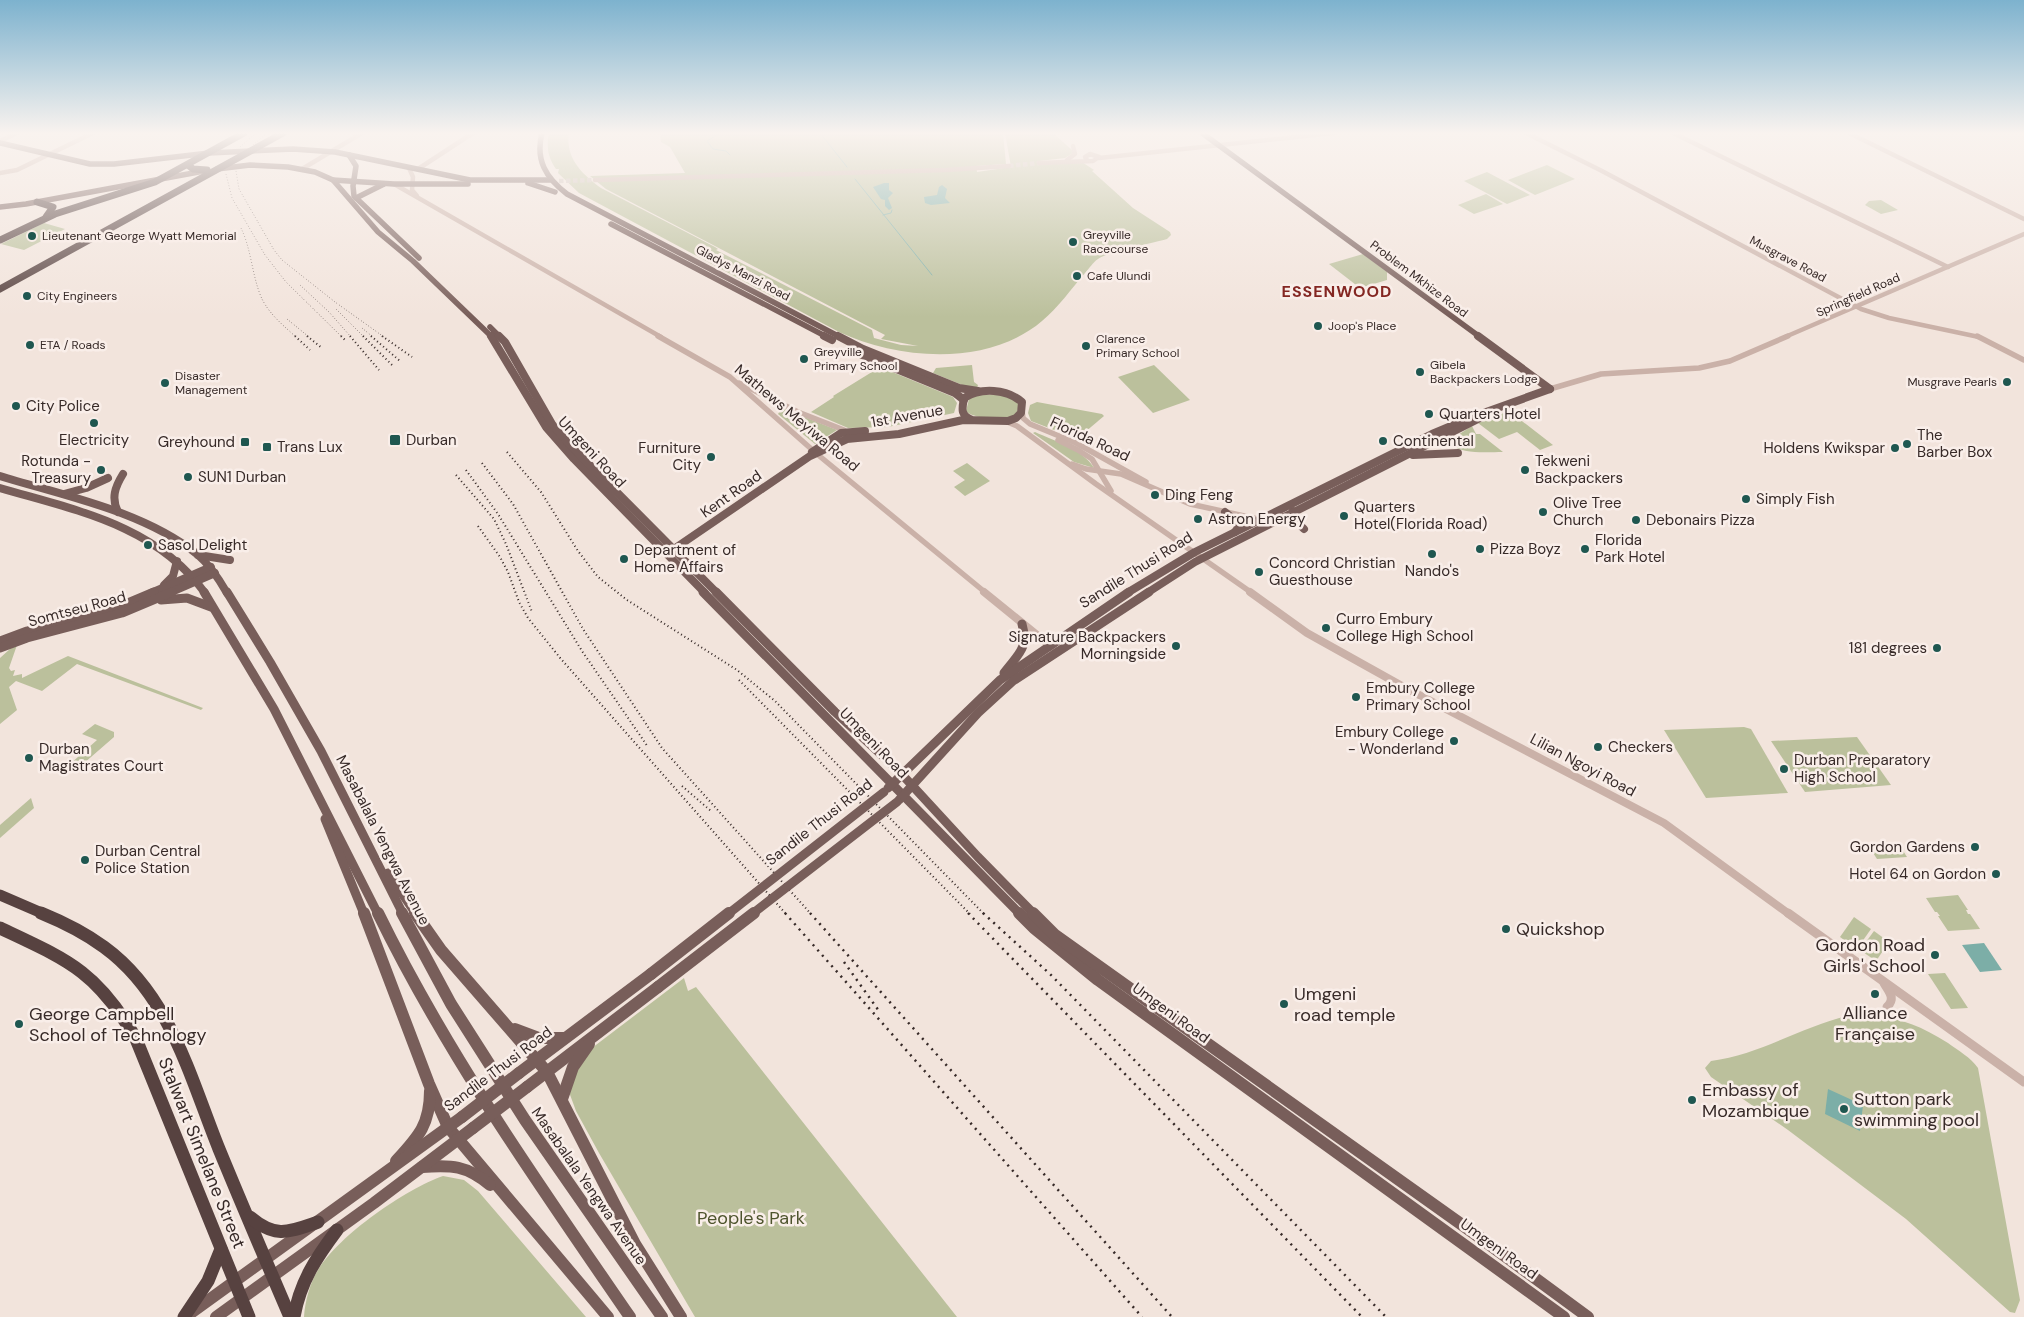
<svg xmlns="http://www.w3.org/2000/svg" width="2024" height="1317" viewBox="0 0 2024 1317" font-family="'DM Sans',sans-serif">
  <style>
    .green { fill: #bbc09c }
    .water { fill: #7caea7 }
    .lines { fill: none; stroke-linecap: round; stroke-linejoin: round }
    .stream { stroke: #7caea7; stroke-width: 1 }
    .minor-tunnel { stroke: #cdbfb8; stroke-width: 4.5; stroke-dasharray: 4.5 2.5; stroke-linecap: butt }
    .minor-far3 { stroke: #cab1a8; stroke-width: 4.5 }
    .minor-far2 { stroke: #cab1a8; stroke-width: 5.5 }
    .minor-far1 { stroke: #cab1a8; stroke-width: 8 }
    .minor { stroke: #cab1a8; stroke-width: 9 }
    .major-far3 { stroke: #785e5a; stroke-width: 5.5 }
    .major-far2 { stroke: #785e5a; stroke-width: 8 }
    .major-far1 { stroke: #785e5a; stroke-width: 9 }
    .major { stroke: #785e5a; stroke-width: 12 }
    .highway-far2 { stroke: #574240; stroke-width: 7 }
    .highway-far1 { stroke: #574240; stroke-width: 11 }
    .highway { stroke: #574240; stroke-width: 13 }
    .rail-far2 { stroke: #372a28; stroke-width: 1; stroke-dasharray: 0.5 2.5; stroke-linecap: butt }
    .rail-far1 { stroke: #372a28; stroke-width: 2; stroke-dasharray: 1 3; stroke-linecap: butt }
    .rail { stroke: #372a28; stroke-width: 2.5; stroke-dasharray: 2 5; stroke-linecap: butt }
    .major-bridge-far1 { stroke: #785e5a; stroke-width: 9 }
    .major-bridge { stroke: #785e5a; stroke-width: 12 }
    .poi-dot { fill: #1f5750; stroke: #f9eee9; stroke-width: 2 }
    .labels { text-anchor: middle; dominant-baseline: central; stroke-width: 5; stroke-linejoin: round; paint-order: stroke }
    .far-poi-label { font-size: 12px; fill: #372a28; stroke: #f9eee9; text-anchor: start }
    .far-street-label { font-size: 12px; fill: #372a28; stroke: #f9eee9 }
    .poi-label { font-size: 15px; fill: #372a28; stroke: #f9eee9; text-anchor: start }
    .street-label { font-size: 15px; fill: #372a28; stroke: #f9eee9 }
    .far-district-label { font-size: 16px; font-weight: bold; letter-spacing: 1px; fill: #842723; stroke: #f9eee9 }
    .near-poi-label { font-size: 18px; fill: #372a28; stroke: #f9eee9; text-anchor: start }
    .near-street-label { font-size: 18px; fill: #372a28; stroke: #f9eee9 }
    .near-park-label { font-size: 18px; fill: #4e542d; stroke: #f9eee9 }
  </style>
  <rect width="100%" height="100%" fill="#f2e4dc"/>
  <!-- green -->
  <g class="green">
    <path d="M549 133H569C565 158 582 174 601 188L715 247 718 249 716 250 872 330 874 338 901 345 918 346 881 339 885 335 606 189 590 176 685 173 670 147 661 142 660 133H1003L1006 164 976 166 977 172 1011 167 1005 133H1053L1072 150 1073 153 1065 158 1039 161 1082 162 1094 170 1092 171 1133 208 1170 232 1171 235 1167 239C1153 243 1107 252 1098 259 1093 262 1089 269 1085 273 1071 289 1058 308 1042 321 988 367 899 360 839 332L579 193 558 173 559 169H556C548 158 546 146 549 133Z"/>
    <path d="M1547 165 1575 179 1535 195 1508 180Z"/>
    <path d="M1487 172 1530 195 1507 204 1464 181Z"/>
    <path d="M1486 194 1503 204 1474 214 1458 205Z"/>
    <path d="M1881 200 1898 210 1881 214 1865 205 1869 201Z"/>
    <path d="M44 223 65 229 24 250 1 244Z"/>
    <path d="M1363 254 1387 272V280L1360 288 1329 264Z"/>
    <path d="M972 365 974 382 978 385 977 388 965 386 933 373 936 368Z"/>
    <path d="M1154 365 1190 400 1153 413 1118 377Z"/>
    <path d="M880 367 953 397 957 403 954 413 888 427 848 428 811 412 834 397 833 396Z"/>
    <path d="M980 394 1011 396 1019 403 1017 413C1015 415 1013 418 1011 418 1002 421 971 418 966 411L969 399Z"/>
    <path d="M1037 402 1102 414 1104 416 1078 438H1075L1031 421 1028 413 1030 405Z"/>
    <path d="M782 408 837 430 815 444 778 414Z"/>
    <path d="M1509 411 1553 445 1540 450 1517 432 1499 439 1478 423Z"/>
    <path d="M1472 426 1476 434H1480L1503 452C1487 452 1462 455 1449 443L1450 440Z"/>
    <path d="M1035 432C1054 441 1083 449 1094 468L1074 462 1033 433Z"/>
    <path d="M967 463 990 481 965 496 954 487 965 480 953 471Z"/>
    <path d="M17 645 9 668 11 671 15 670 13 676 22 674V678L68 656 203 708 201 710 77 664 42 691 16 681 9 687 17 710 0 724V658L10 649Z"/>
    <path d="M95 724 114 732V737L83 764 69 765 97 740 82 734Z"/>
    <path d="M1744 727 1751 729 1788 793 1706 798 1664 730Z"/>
    <path d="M1857 737 1891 785 1805 792 1771 741Z"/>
    <path d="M31 798 34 808 0 838V825Z"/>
    <path d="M1898 843 1907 857 1877 859 1868 845Z"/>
    <path d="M1958 895 1968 910H1966L1968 914H1970L1980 929 1948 931 1938 916H1940L1937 912H1935L1926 898Z"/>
    <path d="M1854 917 1871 929 1857 949 1840 937Z"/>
    <path d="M1874 931 1889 942 1876 961 1860 950Z"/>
    <path d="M1945 973 1968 1008 1951 1009 1928 974Z"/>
    <path d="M684 978 688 991 696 987 957 1317H695L599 1153 576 1111 569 1092 576 1070 588 1051Z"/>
    <path d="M1852 1015C1891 1015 1915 1022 1948 1043 1959 1051 1970 1057 1978 1068L2020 1300 2015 1313 2010 1312 1906 1219 1788 1130 1711 1077 1705 1068 1711 1061C1761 1055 1803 1025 1852 1015Z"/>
    <path d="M443 1176 464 1180 478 1191 586 1317H304C305 1301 310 1283 318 1270 339 1235 406 1189 443 1176Z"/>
  </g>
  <!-- water -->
  <g class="water">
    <path d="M884 183H889V190L893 193 888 198 892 208 889 210 885 206V200L881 199 873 187Z"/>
    <path d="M942 185 947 189 945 198 950 203 931 205 925 203 924 197 937 195 939 187Z"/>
    <path d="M1984 943 2002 970 1980 972 1962 945Z"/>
    <path d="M1828 1089 1863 1105 1860 1131 1825 1114Z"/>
  </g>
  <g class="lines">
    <!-- stream -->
    <g class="stream">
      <path d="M720 133 707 141 713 149 726 151 730 155"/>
      <path d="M820 133 847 167"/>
      <path d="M855 179 932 275"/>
      <path d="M883 215 891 213 892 210"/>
    </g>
    <!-- minor-tunnel -->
    <g class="minor-tunnel">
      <path d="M1009 166 1039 163"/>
      <path d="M559 181 595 180"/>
    </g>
    <!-- minor-far3 -->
    <g class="minor-far3">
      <path d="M1526 133 1602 171 1861 309 1889 318 1979 337"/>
      <path d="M1673 133 1948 267"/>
      <path d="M1849 133 2024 219"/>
      <path d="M0 141 17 133"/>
      <path d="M1099 158 1334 133"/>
      <path d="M1067 160 1075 154 1073 146"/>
      <path d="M1039 163 1093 161 1099 157 1090 154 1085 157 1087 160"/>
      <path d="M409 168 413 177 412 190 417 196"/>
      <path d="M302 169 362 133"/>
      <path d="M418 169 473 133"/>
      <path d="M0 173 17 170 93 133"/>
      <path d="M595 180 946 170 1009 166"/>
      <path d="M394 184 661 337"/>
      <path d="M1785 337 2024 234"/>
    </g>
    <!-- minor-far2 -->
    <g class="minor-far2">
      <path d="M658 336 730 377 817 454 986 593"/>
      <path d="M1977 336 2024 360"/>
      <path d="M739 383 798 412 844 430 847 436"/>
      <path d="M1550 389 1601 374 1699 368 1730 361 1788 336"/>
      <path d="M1022 410 1023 418 1030 424 1076 443 1146 482"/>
      <path d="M1005 421 1017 426 1096 484 1252 593"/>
      <path d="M1058 440 1078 450 1092 459 1111 491"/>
      <path d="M1072 464 1086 469 1121 474 1190 504 1272 522"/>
    </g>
    <!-- minor-far1 -->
    <g class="minor-far1">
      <path d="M984 592 1053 648"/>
      <path d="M1250 592 1307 633 1402 686 1664 823 1789 914"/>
    </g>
    <!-- minor -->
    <g class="minor">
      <path d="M1788 913 2024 1082"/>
      <path d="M1884 983C1889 992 1896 998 1887 1007"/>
    </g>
    <!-- major-far3 -->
    <g class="major-far3">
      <path d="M542 133C535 160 546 178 567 194L840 337"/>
      <path d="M1202 133 1480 337"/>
      <path d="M0 143 90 164H114L209 153 293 149 335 152 470 180H550"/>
      <path d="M349 155 356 166 353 186 354 196 419 258"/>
      <path d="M217 169 250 165 288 167 315 172 333 180 378 232 413 261 492 337"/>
      <path d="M333 180 394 184H468"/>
      <path d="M528 183 555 192"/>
      <path d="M356 198 384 184"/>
      <path d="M0 207 26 204 204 171"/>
      <path d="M611 224 827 337"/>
      <path d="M490 327 500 337"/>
    </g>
    <!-- major-far2 -->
    <g class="major-far2">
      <path d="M491 336 546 427 574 459 705 593"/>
      <path d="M499 336 505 342 552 424 569 444 717 593"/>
      <path d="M824 336 832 340"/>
      <path d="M838 336 863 349 959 388 978 391"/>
      <path d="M1478 336 1550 389"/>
      <path d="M855 352 955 393 964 400"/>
      <path d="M812 452 841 433 865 431"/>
      <path d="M1413 455 1458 453"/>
      <path d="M0 476C65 496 143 511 197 554 210 565 219 579 227 593"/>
      <path d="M0 488C75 510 156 525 205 593"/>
      <path d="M64 494 86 488 108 478"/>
      <path d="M1293 511 1297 522 1304 529"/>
      <path d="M118 512C111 498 115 487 123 474"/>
      <path d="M1225 512 1237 522 1238 528 1235 532"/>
      <path d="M671 551 810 456 847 439 899 434 963 420 1008 421 1016 418 1021 413 1022 402C1007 389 981 387 964 398 962 409 960 415 972 420"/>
      <path d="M198 555 230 560"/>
      <path d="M164 585 173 576 177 561"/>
      <path d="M151 593 211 567"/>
      <path d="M169 593 215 573"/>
      <path d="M1127 593 1195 552 1432 434 1475 416 1550 389"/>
      <path d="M1147 593 1195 562 1480 418"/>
    </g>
    <!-- major-far1 -->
    <g class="major-far1">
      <path d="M204 592 274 709 378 914"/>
      <path d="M227 592 270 662 321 751 403 914"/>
      <path d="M703 592 1020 914"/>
      <path d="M716 592 835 712 897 769 978 857 1034 914"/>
      <path d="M161 600 187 598 211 607"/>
      <path d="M0 641 27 631 116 608 154 592"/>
      <path d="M0 648 27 638 122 613 172 592"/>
      <path d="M1004 673C1018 654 1029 649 1022 624"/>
      <path d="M888 788 1000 680 1129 592"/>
      <path d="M899 800 978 713 1013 681 1149 592"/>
      <path d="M325 819 364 914"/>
      <path d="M388 873 416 914"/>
    </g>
    <!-- major -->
    <g class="major">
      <path d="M364 913 429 1084 448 1127 608 1317"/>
      <path d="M378 913C448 1056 540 1186 630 1317"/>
      <path d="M402 913 451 1004 525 1120 662 1317"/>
      <path d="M415 913 441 950 547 1072 635 1244 681 1317"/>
      <path d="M1019 913 1034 928 1098 980 1564 1317"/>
      <path d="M1033 913 1055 935 1475 1234 1588 1317"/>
      <path d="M515 1029 539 1038H564"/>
      <path d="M519 1073 651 974"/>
      <path d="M527 1087 658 987"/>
      <path d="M562 1099 573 1067 589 1044"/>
      <path d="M396 1161C418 1137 430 1125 430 1091"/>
      <path d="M422 1167C452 1165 466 1165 490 1185"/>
      <path d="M188 1315 462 1117"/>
      <path d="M216 1317 374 1203 473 1128"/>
    </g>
    <!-- highway-far2 -->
    <g class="highway-far2">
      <path d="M188 165 193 169 207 170"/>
      <path d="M37 202 53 207 46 217"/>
      <path d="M0 240 55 214 155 182 244 133"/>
      <path d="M0 289 283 133"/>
    </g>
    <!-- highway-far1 -->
    <path class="highway-far1" d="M0 895 44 914"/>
    <!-- highway -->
    <g class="highway">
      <path d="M41 913C63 922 85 933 104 947 170 995 190 1077 219 1149 242 1205 266 1261 290 1317"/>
      <path d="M0 928C68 960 97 971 136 1039L249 1317"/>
      <path d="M250 1217C276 1239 289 1232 318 1222"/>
      <path d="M184 1317 208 1281 221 1249"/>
      <path d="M294 1317C300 1282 316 1258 337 1230"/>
    </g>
    <!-- rail-far2 -->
    <g class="rail-far2">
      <path d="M253 145 267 133"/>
      <path d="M240 147 256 133"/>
      <path d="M236 171 239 189 274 250 282 260 335 302 384 337"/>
      <path d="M226 174 232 198 265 255 286 282 342 337"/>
      <path d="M241 228C252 251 252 277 262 299 270 315 284 326 296 337"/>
      <path d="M300 285 329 312 351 337"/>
      <path d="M336 309 364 337"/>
      <path d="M287 319 309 337"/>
      <path d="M362 328 373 337"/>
    </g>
    <!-- rail-far1 -->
    <g class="rail-far1">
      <path d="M295 336 310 350"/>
      <path d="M307 336 322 348"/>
      <path d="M341 336 345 340"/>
      <path d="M350 336 379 370"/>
      <path d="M363 336 392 365"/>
      <path d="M371 336 400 361"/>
      <path d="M382 336 412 357"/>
      <path d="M507 452 541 492 578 551 598 577 627 600 737 670 775 701 984 914"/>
      <path d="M482 463 513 504 583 629 662 748 811 914"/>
      <path d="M466 470 498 514 582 651 648 747"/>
      <path d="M456 475 494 519 506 544 532 612"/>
      <path d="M478 526 500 557 508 572 519 602 528 618 561 659 786 914"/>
      <path d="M739 680 970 914"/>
      <path d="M682 786 711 811"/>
    </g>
    <!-- rail -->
    <g class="rail">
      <path d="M785 913 1142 1317"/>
      <path d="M810 913 1172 1317"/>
      <path d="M968 913 1362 1317"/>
      <path d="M983 913 1051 975 1386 1317"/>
      <path d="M844 962 879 1011"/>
    </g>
    <!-- major-bridge-far1 -->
    <g class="major-bridge-far1">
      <path d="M728 914 884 792"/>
      <path d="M752 914 897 802"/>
    </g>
    <!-- major-bridge -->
    <g class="major-bridge">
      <path d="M651 974 729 913"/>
      <path d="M658 987 754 913"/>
      <path d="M462 1117 519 1073"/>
      <path d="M473 1128 527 1087"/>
    </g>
  </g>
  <!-- sky -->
  <linearGradient id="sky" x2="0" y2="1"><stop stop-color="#7db2ce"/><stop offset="0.42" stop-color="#f9f3ef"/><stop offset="1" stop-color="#f9f3ef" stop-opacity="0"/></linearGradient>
  <rect width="2024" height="317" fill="url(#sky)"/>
  <!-- markers -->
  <g class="poi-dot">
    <circle cx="32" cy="236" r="5"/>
    <circle cx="1073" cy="242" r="5"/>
    <circle cx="1077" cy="276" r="5"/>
    <circle cx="27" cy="296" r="5"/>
    <circle cx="1318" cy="326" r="5"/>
    <circle cx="30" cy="345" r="5"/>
    <circle cx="1086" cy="346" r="5"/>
    <circle cx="804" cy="359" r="5"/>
    <circle cx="1420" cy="372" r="5"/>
    <circle cx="2007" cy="382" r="5"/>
    <circle cx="165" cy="383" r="5"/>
    <circle cx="16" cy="406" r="5"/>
    <circle cx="1429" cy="414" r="5"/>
    <circle cx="94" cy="423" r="5"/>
    <rect x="389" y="434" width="12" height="12" rx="2.5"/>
    <circle cx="1383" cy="441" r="5"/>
    <rect x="240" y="437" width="10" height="10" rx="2.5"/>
    <circle cx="1907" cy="444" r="5"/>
    <rect x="262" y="442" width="10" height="10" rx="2.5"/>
    <circle cx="1895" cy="448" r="5"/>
    <circle cx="711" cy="457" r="5"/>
    <circle cx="101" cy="470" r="5"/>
    <circle cx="1525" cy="470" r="5"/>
    <circle cx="188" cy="477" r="5"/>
    <circle cx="1155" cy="495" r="5"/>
    <circle cx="1746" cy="499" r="5"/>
    <circle cx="1543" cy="512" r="5"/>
    <circle cx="1344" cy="516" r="5"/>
    <circle cx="1198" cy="519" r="5"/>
    <circle cx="1636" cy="520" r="5"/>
    <circle cx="148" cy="545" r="5"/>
    <circle cx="1480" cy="549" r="5"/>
    <circle cx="1585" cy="549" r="5"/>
    <circle cx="1432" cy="554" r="5"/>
    <circle cx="624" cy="559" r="5"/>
    <circle cx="1259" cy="572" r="5"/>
    <circle cx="1326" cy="628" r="5"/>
    <circle cx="1176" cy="646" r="5"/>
    <circle cx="1937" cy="648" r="5"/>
    <circle cx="1356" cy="697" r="5"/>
    <circle cx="1454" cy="741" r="5"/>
    <circle cx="1598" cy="747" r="5"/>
    <circle cx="29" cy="758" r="5"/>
    <circle cx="1784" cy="769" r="5"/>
    <circle cx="1975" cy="847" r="5"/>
    <circle cx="85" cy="860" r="5"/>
    <circle cx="1996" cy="874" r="5"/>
    <circle cx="1506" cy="929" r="5"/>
    <circle cx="1935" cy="955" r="5"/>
    <circle cx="1875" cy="994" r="5"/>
    <circle cx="1284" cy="1004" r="5"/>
    <circle cx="19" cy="1024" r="5"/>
    <circle cx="1692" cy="1100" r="5"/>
    <circle cx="1844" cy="1109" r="5"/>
  </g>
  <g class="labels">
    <!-- far-poi labels -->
    <g class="far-poi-label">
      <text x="1083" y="235">Greyville<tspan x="1083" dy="14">Racecourse</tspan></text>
      <text x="42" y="236">Lieutenant George Wyatt Memorial</text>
      <text x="1087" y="276">Cafe Ulundi</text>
      <text x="37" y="296">City Engineers</text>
      <text x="1328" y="326">Joop's Place</text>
      <text x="1096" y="339">Clarence<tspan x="1096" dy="14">Primary School</tspan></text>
      <text x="40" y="345">ETA / Roads</text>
      <text x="814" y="352">Greyville<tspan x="814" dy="14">Primary School</tspan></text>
      <text x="1430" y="365">Gibela<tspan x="1430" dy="14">Backpackers Lodge</tspan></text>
      <text x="175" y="376">Disaster<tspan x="175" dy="14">Management</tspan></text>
      <text x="1997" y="382" text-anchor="end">Musgrave Pearls</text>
    </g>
    <!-- far-street labels -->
    <g class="far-street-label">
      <text transform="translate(1788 259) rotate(28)">Musgrave Road</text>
      <text transform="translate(743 273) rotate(28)">Gladys Manzi Road</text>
      <text transform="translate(1419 279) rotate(37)">Problem Mkhize Road</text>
      <text transform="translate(1858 295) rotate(-24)">Springfield Road</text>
    </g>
    <!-- poi labels -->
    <g class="poi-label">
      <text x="26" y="406">City Police</text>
      <text x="1439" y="414">Quarters Hotel</text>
      <text x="1917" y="435">The<tspan x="1917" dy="17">Barber Box</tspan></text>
      <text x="94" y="440" text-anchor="middle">Electricity</text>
      <text x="406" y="440">Durban</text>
      <text x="1393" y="441">Continental</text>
      <text x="235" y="442" text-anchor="end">Greyhound</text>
      <text x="277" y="447">Trans Lux</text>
      <text x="701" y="448" text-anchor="end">Furniture<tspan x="701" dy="17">City</tspan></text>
      <text x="1885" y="448" text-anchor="end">Holdens Kwikspar</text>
      <text x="91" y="461" text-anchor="end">Rotunda -<tspan x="91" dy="17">Treasury</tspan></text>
      <text x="1535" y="461">Tekweni<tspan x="1535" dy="17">Backpackers</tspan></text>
      <text x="198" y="477">SUN1 Durban</text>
      <text x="1165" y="495">Ding Feng</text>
      <text x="1756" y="499">Simply Fish</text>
      <text x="1553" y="503">Olive Tree<tspan x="1553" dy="17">Church</tspan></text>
      <text x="1354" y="507">Quarters<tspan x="1354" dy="17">Hotel(Florida Road)</tspan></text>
      <text x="1208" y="519">Astron Energy</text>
      <text x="1646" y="520">Debonairs Pizza</text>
      <text x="1595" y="540">Florida<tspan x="1595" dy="17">Park Hotel</tspan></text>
      <text x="158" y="545">Sasol Delight</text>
      <text x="1490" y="549">Pizza Boyz</text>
      <text x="634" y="550">Department of<tspan x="634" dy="17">Home Affairs</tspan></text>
      <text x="1269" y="563">Concord Christian<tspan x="1269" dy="17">Guesthouse</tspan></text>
      <text x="1432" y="571" text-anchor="middle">Nando's</text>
      <text x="1336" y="619">Curro Embury<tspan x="1336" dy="17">College High School</tspan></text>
      <text x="1166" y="637" text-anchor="end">Signature Backpackers<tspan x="1166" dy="17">Morningside</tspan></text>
      <text x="1927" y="648" text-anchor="end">181 degrees</text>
      <text x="1366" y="688">Embury College<tspan x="1366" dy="17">Primary School</tspan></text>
      <text x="1444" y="732" text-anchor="end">Embury College<tspan x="1444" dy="17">- Wonderland</tspan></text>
      <text x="1608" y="747">Checkers</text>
      <text x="39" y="749">Durban<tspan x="39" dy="17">Magistrates Court</tspan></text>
      <text x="1794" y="760">Durban Preparatory<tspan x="1794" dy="17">High School</tspan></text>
      <text x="1965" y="847" text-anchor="end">Gordon Gardens</text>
      <text x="95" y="851">Durban Central<tspan x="95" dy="17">Police Station</tspan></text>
      <text x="1986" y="874" text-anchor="end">Hotel 64 on Gordon</text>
    </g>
    <!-- street labels -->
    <g class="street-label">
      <text transform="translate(907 416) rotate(-10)">1st Avenue</text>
      <text transform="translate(797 418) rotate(40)">Mathews Meyiwa Road</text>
      <text transform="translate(1090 439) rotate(25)">Florida Road</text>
      <text transform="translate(592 452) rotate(47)">Umgeni Road</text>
      <text transform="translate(731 494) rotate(-35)">Kent Road</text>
      <text transform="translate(1136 570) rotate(-32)">Sandile Thusi Road</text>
      <text transform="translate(77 609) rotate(-15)">Somtseu Road</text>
      <text transform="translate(874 743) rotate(46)">Umgeni Road</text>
      <text transform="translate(1583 765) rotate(28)">Lilian Ngoyi Road</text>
      <text transform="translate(819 822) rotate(-38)">Sandile Thusi Road</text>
      <text transform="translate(383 840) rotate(63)">Masabalala Yengwa Avenue</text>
      <text transform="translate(1171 1013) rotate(36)">Umgeni Road</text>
      <text transform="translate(498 1069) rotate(-37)">Sandile Thusi Road</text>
      <text transform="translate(589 1186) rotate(55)">Masabalala Yengwa Avenue</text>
      <text transform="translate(1499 1249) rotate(36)">Umgeni Road</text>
    </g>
    <!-- far-district labels -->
    <g class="far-district-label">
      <text x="1337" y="291">ESSENWOOD</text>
    </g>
    <!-- near-poi labels -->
    <g class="near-poi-label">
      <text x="1516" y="929">Quickshop</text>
      <text x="1925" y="945" text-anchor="end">Gordon Road<tspan x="1925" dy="21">Girls' School</tspan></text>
      <text x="1294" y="994">Umgeni<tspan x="1294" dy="21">road temple</tspan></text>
      <text x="1875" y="1013" text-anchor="middle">Alliance<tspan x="1875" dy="21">Française</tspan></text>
      <text x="29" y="1014">George Campbell<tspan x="29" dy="21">School of Technology</tspan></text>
      <text x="1702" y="1090">Embassy of<tspan x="1702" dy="21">Mozambique</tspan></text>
      <text x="1854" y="1099">Sutton park<tspan x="1854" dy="21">swimming pool</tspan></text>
    </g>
    <!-- near-street labels -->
    <g class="near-street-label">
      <text transform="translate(202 1153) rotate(68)">Stalwart Simelane Street</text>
    </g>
    <!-- near-park labels -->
    <g class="near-park-label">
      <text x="751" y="1218">People's Park</text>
    </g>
  </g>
</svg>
